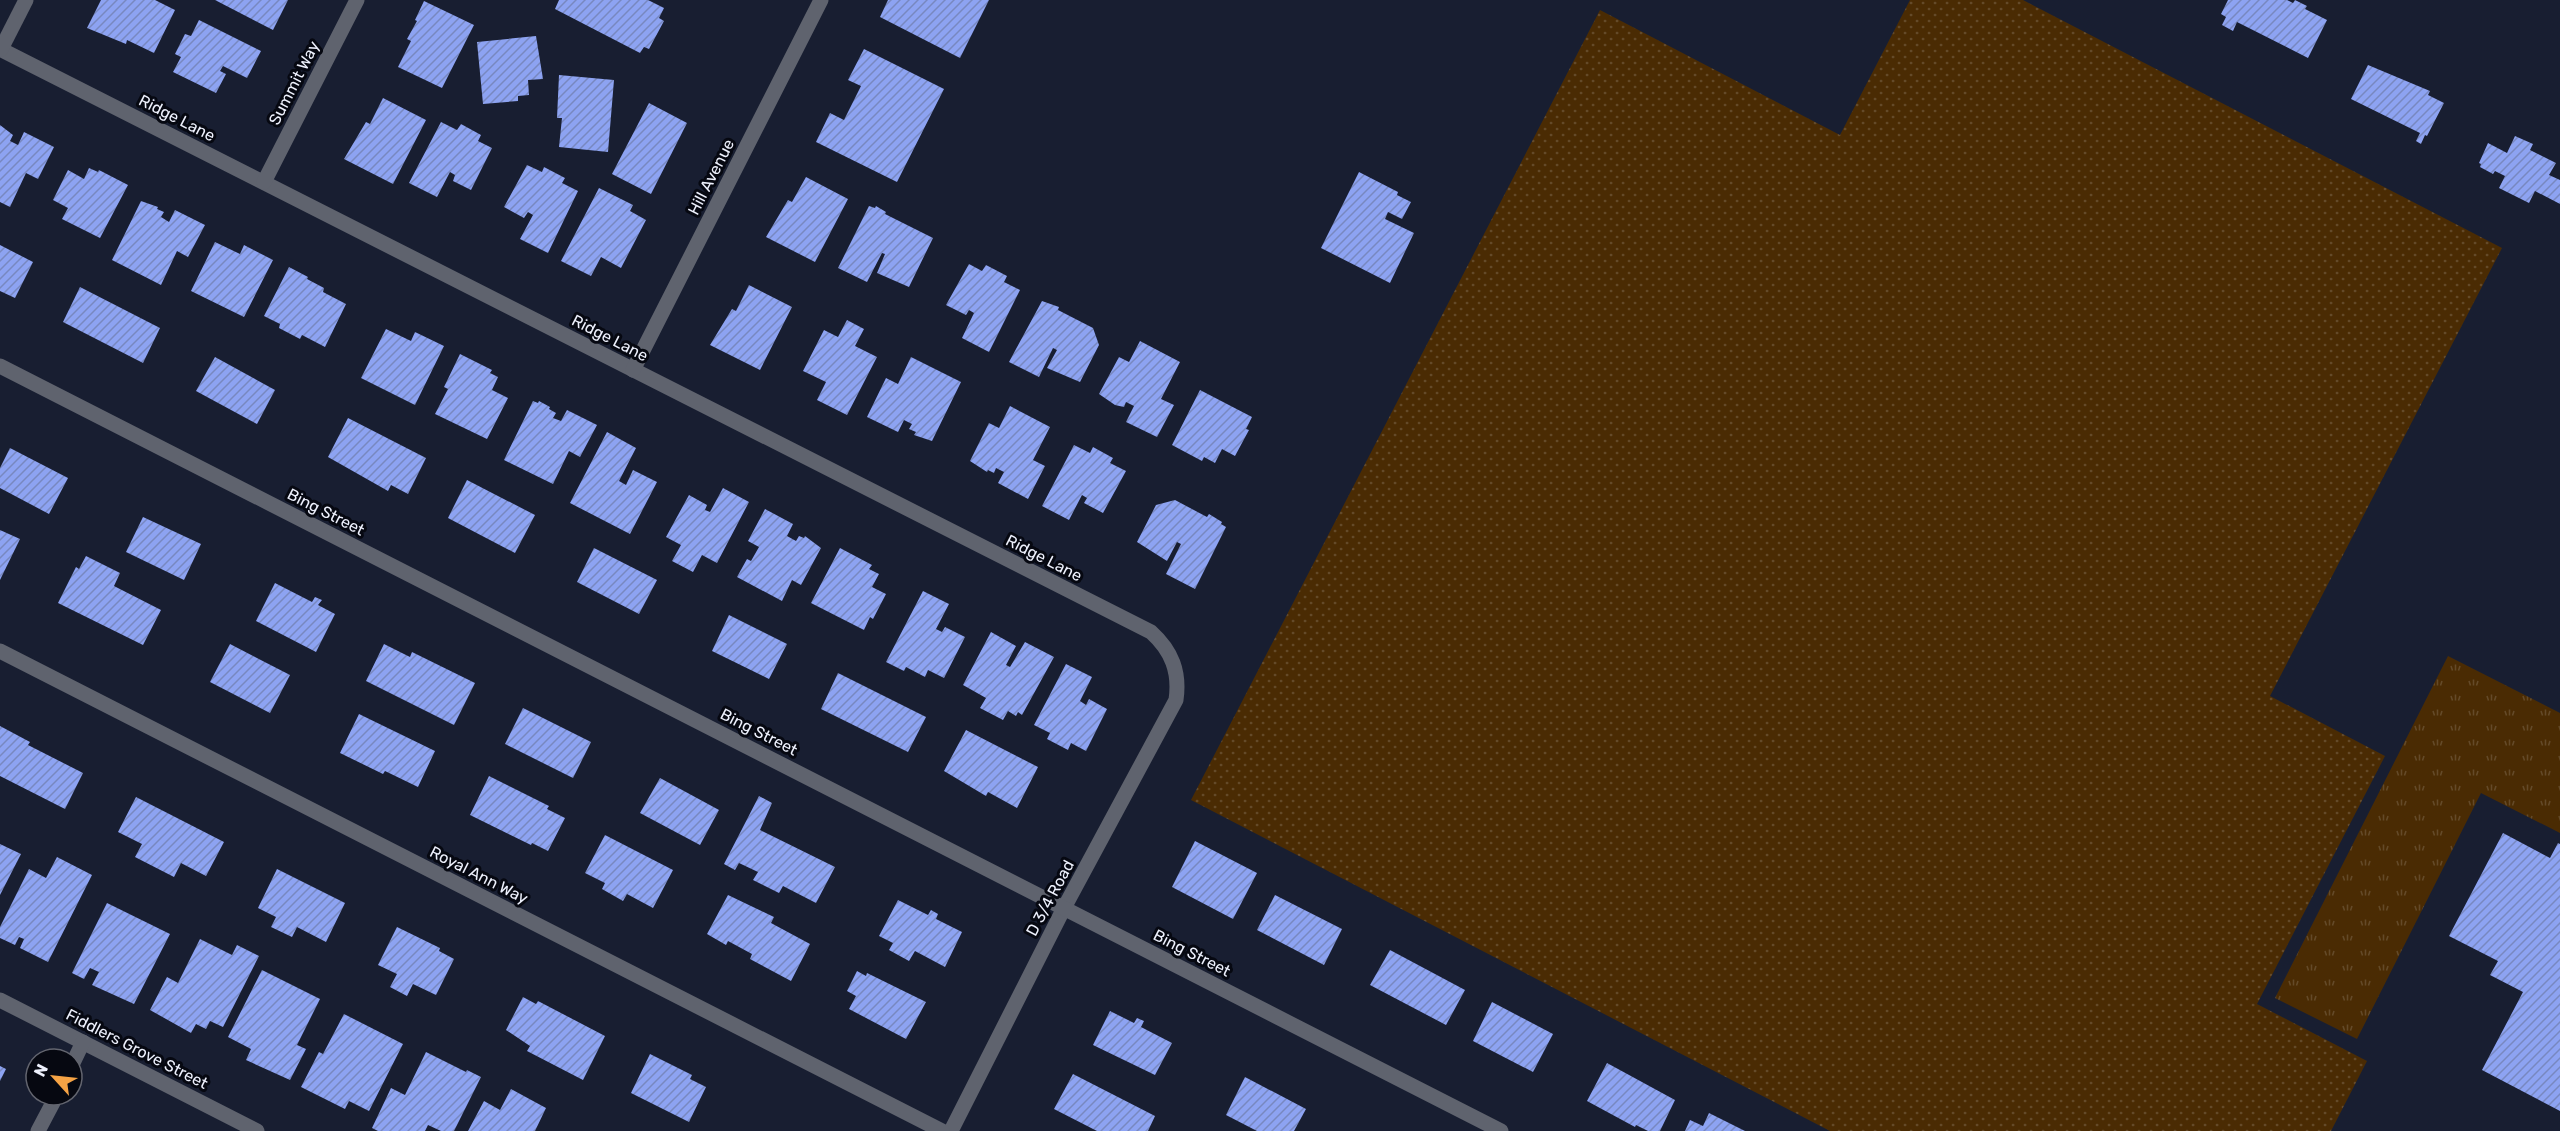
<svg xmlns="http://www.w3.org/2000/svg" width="2560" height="1131" viewBox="0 0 2560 1131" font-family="Rubik,sans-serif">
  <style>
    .grass { fill: url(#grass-dots) }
    .park { fill: url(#park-tufts) }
    .building { fill: url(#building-hatch) }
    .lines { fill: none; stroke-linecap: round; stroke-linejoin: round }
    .minor { stroke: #5f636e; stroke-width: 15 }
    .labels { text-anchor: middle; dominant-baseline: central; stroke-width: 6; stroke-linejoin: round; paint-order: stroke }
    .street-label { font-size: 16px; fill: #eef1fd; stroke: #060811 }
  </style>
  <defs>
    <pattern id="grass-dots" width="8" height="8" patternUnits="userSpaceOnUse" patternTransform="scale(1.5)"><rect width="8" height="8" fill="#4a2b03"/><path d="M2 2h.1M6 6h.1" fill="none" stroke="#644a29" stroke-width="1.8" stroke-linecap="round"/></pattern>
    <pattern id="park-tufts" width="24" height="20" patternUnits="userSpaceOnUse" patternTransform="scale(1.5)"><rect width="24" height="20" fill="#4a2b03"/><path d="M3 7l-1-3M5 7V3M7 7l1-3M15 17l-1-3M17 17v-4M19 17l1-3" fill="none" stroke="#644a29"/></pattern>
    <pattern id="building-hatch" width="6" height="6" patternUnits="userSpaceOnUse" patternTransform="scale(1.5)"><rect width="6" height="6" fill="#8da3f2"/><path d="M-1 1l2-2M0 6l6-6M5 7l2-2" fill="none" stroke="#7888c0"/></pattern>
  </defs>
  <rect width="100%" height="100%" fill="#181e31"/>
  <!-- grass -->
  <path class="grass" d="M1910 0H2023L2502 248 2270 696 2385 756 2257 1004 2367 1061 2331 1131H1830L1191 800 1600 10 1840 135Z"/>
  <!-- park -->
  <path class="park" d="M2448 656 2560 713V833L2481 793 2357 1039 2275 998Z"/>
  <!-- building -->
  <g class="building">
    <path d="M101 0H155L175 10 154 53 127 40 126 44 87 28Z"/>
    <path d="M215 0H288L273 30Z"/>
    <path d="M559 0H648L664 8 659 18 664 21 649 49 644 47 640 53 555 9Z"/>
    <path d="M888 0H989L960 58 880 17Z"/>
    <path d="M2228 0H2287L2293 3 2295 0 2307 6 2305 9 2327 20 2308 58 2237 22 2233 31 2222 25 2226 17 2221 14Z"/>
    <path d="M424 1 474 25 442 88 398 67 411 41 407 39 417 21 415 20Z"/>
    <path d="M199 20 261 51 247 78 223 66 220 71 226 74 216 93 173 72 181 57 175 54 185 34 191 36Z"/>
    <path d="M536 36 543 79 528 80 529 95 518 96V101L483 104 477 42Z"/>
    <path d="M864 49 944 89 897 182 816 142 830 113 844 120 861 86 848 80Z"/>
    <path d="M2368 65 2430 91 2428 95 2444 103 2427 136 2425 135 2421 144 2416 141 2420 133 2351 99Z"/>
    <path d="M559 75 614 80 608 152 559 147 562 118H557Z"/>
    <path d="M383 98 426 120 393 184 344 159 366 122 370 124Z"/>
    <path d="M649 103 687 123 651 194 612 174Z"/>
    <path d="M441 122 457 130 461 124 481 135 478 141 492 148 471 190 453 181 455 175 450 172 437 197 409 183Z"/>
    <path d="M0 125 13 135 10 141 18 145 24 132 54 147 38 179 26 173 10 207 0 202Z"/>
    <path d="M2515 136 2533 144 2530 150 2556 163 2549 175 2560 180V204L2535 191 2529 203 2499 188 2505 176 2495 171 2493 174 2480 167 2481 164 2479 163 2488 143 2507 153Z"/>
    <path d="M527 165 542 172 544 167 565 178 562 183 578 191 548 253 520 239 533 215 528 212 524 218 504 207Z"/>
    <path d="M89 168 98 172 99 170 128 185 100 238 62 219 68 208 53 200 68 170 84 179Z"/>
    <path d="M1359 172 1398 192 1397 195 1411 202 1402 219 1388 212 1385 219 1414 233 1390 283 1321 248Z"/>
    <path d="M806 177 848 199 815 262 766 237 788 200 792 202Z"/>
    <path d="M599 188 633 205 630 211 646 220 621 268 601 257 591 276 561 261Z"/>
    <path d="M141 201 158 207 157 209 164 212 161 217 169 222 175 210 205 225 188 257 177 251 161 285 112 260Z"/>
    <path d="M869 206 875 208 876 206 886 212 885 214 933 238 909 287 877 273 885 254 882 253 867 282 838 268Z"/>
    <path d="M215 242 240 254 244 245 273 260 244 317 191 291Z"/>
    <path d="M0 245 33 262 15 298 0 291Z"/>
    <path d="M969 264 982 271 986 265 1007 276 1004 282 1020 290 989 352 962 338 974 313 969 310 966 315 946 305Z"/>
    <path d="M289 267 308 277 307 279 324 288 323 292 346 304 325 347 302 335 300 339 279 328 280 324 264 316Z"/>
    <path d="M749 285 792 307 760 370 710 345 732 309 736 311Z"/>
    <path d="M80 287 160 328 143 363 63 322Z"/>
    <path d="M1042 301 1059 307 1058 310 1093 328 1099 345 1080 382 1047 368 1057 350 1053 348 1039 377 1009 362Z"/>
    <path d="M847 320 864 329 855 346 877 357 847 415 817 400 826 382 803 371 824 330 838 337Z"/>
    <path d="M386 329 411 341 415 332 444 346 415 405 361 378Z"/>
    <path d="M1140 341 1180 362 1161 399 1174 405 1157 437 1126 422 1134 406 1126 402 1124 407 1115 405 1099 394 1119 357 1129 362Z"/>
    <path d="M460 354 492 370 490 373 498 377 492 390 508 398 487 439 435 414 448 389 444 387Z"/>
    <path d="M215 357 275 390 257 424 196 391Z"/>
    <path d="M911 357 961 382 932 441 914 435 916 432 909 429 912 424 904 420 898 432 867 417 886 378 898 384Z"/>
    <path d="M1200 390 1252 417 1246 429 1249 430 1235 456 1222 449 1215 463 1204 457 1202 461 1172 445Z"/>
    <path d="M533 401 538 403 539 401 550 407 549 409 556 413 553 418 561 421 567 410 597 425 580 457 569 451 553 484 504 460Z"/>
    <path d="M1010 406 1050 427 1033 460 1045 466 1028 499 998 483 1004 472 996 468 994 473 988 470 987 472 970 461 989 423 999 428Z"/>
    <path d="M348 418 426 458 408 494 391 485 388 491 328 457Z"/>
    <path d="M607 432 636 448 619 481 626 485 633 470 657 482 630 534 570 503Z"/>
    <path d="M1074 445 1090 453 1093 447 1113 458 1110 463 1126 471 1103 513 1084 503 1087 498 1082 495 1069 520 1042 506Z"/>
    <path d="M10 448 68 478 49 514 0 488V468Z"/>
    <path d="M467 480 535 515 515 553 448 518Z"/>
    <path d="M723 488 749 502 717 563 702 555 693 572 672 561 681 545 666 537 689 495 707 505 705 510 710 512Z"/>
    <path d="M1175 500 1207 517 1209 514 1222 522 1221 524 1226 527 1195 589 1166 574 1181 544 1177 542 1167 561 1137 542 1156 505Z"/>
    <path d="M765 509 793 524 787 536 796 541 799 536 804 538 805 536 821 548 801 585 792 580 782 601 737 577 747 559 751 561 759 547 748 541Z"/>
    <path d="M143 517 201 544 184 580 126 552Z"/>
    <path d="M0 530 20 539 0 580Z"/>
    <path d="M594 548 657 580 639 614 577 582Z"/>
    <path d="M840 548 872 565 869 569 879 574 872 587 886 594 873 619 870 617 864 630 811 603Z"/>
    <path d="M86 556 120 573 114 586 161 610 143 645 58 603 76 567 79 569Z"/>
    <path d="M275 583 312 602 315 597 322 600 318 605 335 614 316 652 256 621Z"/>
    <path d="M923 591 949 604 936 629 942 632 945 627 965 637 944 678 928 670 925 677 906 667 904 671 886 662Z"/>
    <path d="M729 615 787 644 769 679 712 651Z"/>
    <path d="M991 632 1016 646 1006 665 1010 667 1025 642 1054 657 1022 715 1018 712 1016 716 1008 711 1003 720 980 708 986 698 963 685Z"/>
    <path d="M230 644 290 675 270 713 210 682Z"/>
    <path d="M384 644 410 657 412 652 475 683 454 725 366 681Z"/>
    <path d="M1066 664 1092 677 1080 701 1086 705 1089 699 1107 709 1086 751 1071 743 1068 750 1047 739 1050 733 1034 725Z"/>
    <path d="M838 673 926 717 908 752 821 709Z"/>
    <path d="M523 708 591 742 573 778 505 744Z"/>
    <path d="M359 714 435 751 418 787 385 771 383 774 340 753Z"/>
    <path d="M0 726 30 742 28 745 83 773 65 809 0 776Z"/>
    <path d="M966 730 1038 767 1017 808 988 792 986 796 944 771Z"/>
    <path d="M489 776 549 806 547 809 565 818 548 851 532 843 531 845 470 815Z"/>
    <path d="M660 778 719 810 700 845 640 813Z"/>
    <path d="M759 796 772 803 760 830 835 867 816 903 783 886 779 893 753 880 758 872 739 863 735 870 724 864Z"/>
    <path d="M136 797 224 842 206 876 181 863 174 877 135 857 142 844 118 832Z"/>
    <path d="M2503 833 2550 858 2558 843 2560 844V1111L2482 1070 2523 992 2490 975 2498 961 2449 936Z"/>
    <path d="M605 835 673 870 653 908 627 894 623 901 602 889 605 883 585 873Z"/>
    <path d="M1195 841 1257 873 1233 919 1172 887Z"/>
    <path d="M0 844 21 854 0 895Z"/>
    <path d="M57 857 92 875 48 962 20 948 24 939 19 937 15 945 0 938V927L29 869 46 878Z"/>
    <path d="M277 869 345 903 326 942 297 927 292 937 271 927 276 917 258 908Z"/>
    <path d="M728 895 774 917 771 923 810 944 791 981 750 959 752 954 728 941 726 945 707 934Z"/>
    <path d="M1275 895 1342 929 1324 965 1257 930Z"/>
    <path d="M898 900 928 915 931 910 938 914 936 919 962 932 945 967 915 951 909 961 889 950 893 943 879 936Z"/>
    <path d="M107 903 170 934 134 1004 92 985 99 972 90 968 84 979 72 973Z"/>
    <path d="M397 927 440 948 439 951 454 959 436 995 413 984 407 996 390 987 397 974 378 965Z"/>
    <path d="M200 939 232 955 237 945 259 956 223 1027 210 1021 206 1029 196 1024 191 1033 150 1010 167 977 178 983Z"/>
    <path d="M1390 950 1465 990 1446 1025 1370 985Z"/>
    <path d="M262 970 320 999 297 1045 306 1049 290 1080 246 1060 251 1049 228 1037Z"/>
    <path d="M857 971 866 976 867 973 926 1002 906 1039 849 1009 856 996 847 991Z"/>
    <path d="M523 997 536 1004 538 1001 605 1036 583 1080 527 1051 530 1046 506 1030Z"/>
    <path d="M1492 1002 1553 1034 1533 1072 1473 1041Z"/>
    <path d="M1110 1011 1134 1023 1137 1018 1144 1021 1141 1027 1172 1043 1155 1075 1093 1045Z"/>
    <path d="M344 1014 403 1044 369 1111 349 1101 345 1109 301 1087 319 1052 323 1054Z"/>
    <path d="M426 1052 466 1072 467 1070 481 1077 454 1131H441L428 1125 425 1131H378L372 1128 391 1088 405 1095Z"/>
    <path d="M650 1054 692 1075 690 1079 706 1087 689 1122 631 1093Z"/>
    <path d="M1607 1063 1675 1100 1660 1131H1648L1636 1125 1635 1127 1587 1101Z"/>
    <path d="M0 1066 6 1069 0 1081Z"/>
    <path d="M1073 1074 1155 1116 1148 1131H1097L1054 1109Z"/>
    <path d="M1245 1077 1306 1109 1294 1131H1257L1226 1115Z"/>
    <path d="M511 1089 546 1108 535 1131H468L484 1101 500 1110Z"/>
    <path d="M1709 1113 1745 1131H1685L1690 1120 1703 1126Z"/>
  </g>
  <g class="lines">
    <!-- minor -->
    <g class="minor">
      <path d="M0 49 1151 632C1172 651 1180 672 1176 700L1064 908 951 1131"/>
      <path d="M1 49 26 0"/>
      <path d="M264 182 357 0"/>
      <path d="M0 366 1501 1131"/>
      <path d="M633 370 821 0"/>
      <path d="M0 651 942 1131"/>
      <path d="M0 1000 257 1131"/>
      <path d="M72 1065 83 1042"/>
      <path d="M38 1131 57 1095"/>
    </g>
  </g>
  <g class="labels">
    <!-- street labels -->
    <g class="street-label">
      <text transform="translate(294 83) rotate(-63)">Summit Way</text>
      <text transform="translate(177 118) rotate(27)">Ridge Lane</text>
      <text transform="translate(711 177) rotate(-63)">Hill Avenue</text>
      <text transform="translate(610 338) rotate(27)">Ridge Lane</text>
      <text transform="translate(326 512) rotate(27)">Bing Street</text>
      <text transform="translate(1044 558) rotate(27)">Ridge Lane</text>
      <text transform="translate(759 732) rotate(27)">Bing Street</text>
      <text transform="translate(479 875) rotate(27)">Royal Ann Way</text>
      <text transform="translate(1050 898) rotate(-62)">D 3/4 Road</text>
      <text transform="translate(1192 953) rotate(27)">Bing Street</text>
      <text transform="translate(137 1049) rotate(27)">Fiddlers Grove Street</text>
    </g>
  </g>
  <!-- north arrow -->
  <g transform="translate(54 1077) rotate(297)"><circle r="28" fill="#060811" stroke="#63656f" stroke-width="1.5"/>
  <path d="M0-4.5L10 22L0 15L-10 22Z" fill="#f5a345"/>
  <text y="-9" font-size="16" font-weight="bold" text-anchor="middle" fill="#eef1fd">N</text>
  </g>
</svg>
